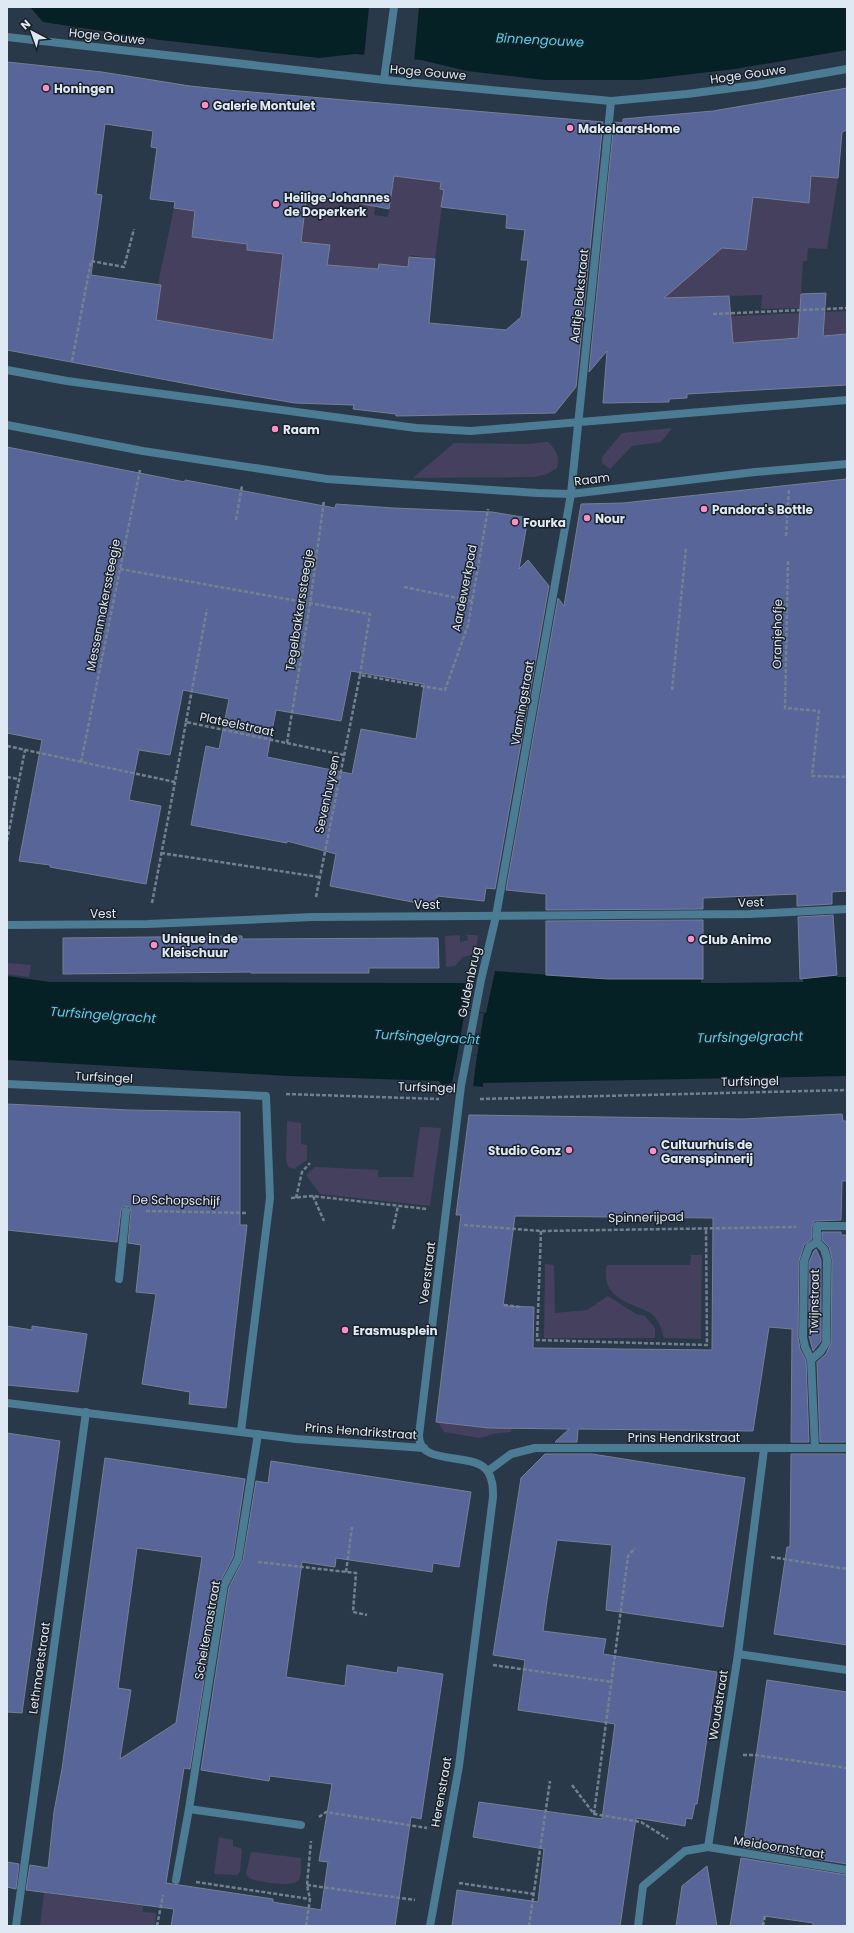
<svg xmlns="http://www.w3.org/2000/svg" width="854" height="1933" viewBox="0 0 854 1933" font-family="Poppins,sans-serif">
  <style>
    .green { fill: #45405e }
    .water { fill: #062126 }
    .pier { fill: #2a394a }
    .building { fill: #586599; stroke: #777e95; fill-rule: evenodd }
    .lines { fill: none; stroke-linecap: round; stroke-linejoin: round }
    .path { stroke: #73808f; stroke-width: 2.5; stroke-dasharray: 4 2; stroke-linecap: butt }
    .service { stroke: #4c7b94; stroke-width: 8 }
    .pedestrian { stroke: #4c7b94; stroke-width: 8 }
    .minor { stroke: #4c7b94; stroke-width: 8 }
    .poi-dot { fill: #fc8fc3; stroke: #192028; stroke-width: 1.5 }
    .labels { text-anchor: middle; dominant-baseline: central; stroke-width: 3; stroke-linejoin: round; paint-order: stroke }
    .street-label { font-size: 12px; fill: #dfe9f4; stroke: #192028 }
    .poi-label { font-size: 12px; font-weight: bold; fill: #dfe9f4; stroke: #192028; text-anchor: start }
    .water-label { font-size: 13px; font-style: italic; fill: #54d1ea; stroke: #192028 }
  </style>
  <rect width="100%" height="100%" fill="#2a394a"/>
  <!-- green -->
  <g class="green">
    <path d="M395 171 441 182 440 189 444 190 435 259 410 255 408 267 379 264 378 269 327 265 329 245 271 358 153 337 161 285H158L160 274 174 208 204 212 193 237 210 239 211 233 248 238 247 250 281 254 302 239 309 172 328 197 351 202 377 192 374 215 388 217Z"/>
    <path d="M811 176 838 178 827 249 808 248 807 261H803L800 308 761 309 762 295 698 297 714 317 847 311V334L705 345 654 300 719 248 746 251 753 195Z"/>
    <path d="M672 428 661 442 632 446 610 469 602 463V457L622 433Z"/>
    <path d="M548 442C556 450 560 456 557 468L547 474 534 477 413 478 454 443 527 444Z"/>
    <path d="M460 935V942L468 940 467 935H476L478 937 475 954 463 957 455 966 446 967 445 936Z"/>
    <path d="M7 963 31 965 29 977 7 974Z"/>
    <path d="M287 1121 301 1123V1144L307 1145V1160L294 1169 288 1167 286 1160Z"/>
    <path d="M420 1127 441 1128 430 1206 320 1194 306 1175 315 1167 378 1170V1177H413Z"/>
    <path d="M691 1255H702L701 1339 664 1338C662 1330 659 1320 652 1314 648 1311 642 1309 637 1307 617 1299 601 1289 607 1265H690Z"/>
    <path d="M545 1264 554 1265 555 1313 587 1310 608 1296 636 1314 645 1316 655 1328V1338H544Z"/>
    <path d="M438 1422 489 1428H512L511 1432 493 1434 480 1438 444 1432Z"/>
    <path d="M219 1837 233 1840V1846L242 1849 240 1872 237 1875 214 1874Z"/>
    <path d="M251 1852 301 1858C301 1864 302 1875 299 1880 294 1888 257 1882 249 1878L246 1874Z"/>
    <path d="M44 1893 143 1906V1912L156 1913 155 1926H40Z"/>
  </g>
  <!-- water -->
  <g class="water">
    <path d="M30 7H847V50L735 69 641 80H545L467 71 421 60 355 54 319 58 160 40 43 22Z"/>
    <path d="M495 971 608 979H701V983L803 982V978L837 976V977H847V1076L483 1083V1087L473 1086 477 1056 458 1052 452 1083 442 1085 439 1081 288 1076 7 1060V976L50 982 469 983 465 1009 486 1013Z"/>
  </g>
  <!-- pier -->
  <g class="pier">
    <path d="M369 7H419L414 62 364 57Z"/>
    <path d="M465 1010 484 1013 477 1056 458 1052Z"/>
  </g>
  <!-- building -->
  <g class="building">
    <path d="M7 62 102 72 190 86 228 90 603 122 576 387 555 413 396 416V414L353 409 354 405 295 403 236 393 7 350ZM105 124 153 131 151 147 157 148 150 199 175 202 174 208 195 211 192 237 247 244V250L283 254 273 340 156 320 161 285 91 275 102 195 96 194ZM394 176 441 182 440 189 444 190 441 207 507 215 506 228 525 230 521 260H528L521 317 506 330 429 323 435 259 409 257 408 267 379 264 378 269 327 265 330 245 301 242 307 193 389 209Z"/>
    <path d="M847 88V130L842 132 838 178 811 176 809 203 753 197 746 250 722 248 664 298 729 296 733 343 798 338 801 294 826 293 823 336 847 334V385L687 394V398L669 399V402L603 403 607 351 589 372 614 122 623 123V119L713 111Z"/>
    <path d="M7 447 185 482V480L335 508 336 504 393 508 492 512 528 518 519 569 528 560 549 586 495 889 486 888 484 901 437 896 438 907 330 886 336 854 287 841V843L191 825 206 746 219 749 229 699 183 690 170 755 139 750 129 800 161 806 146 884 50 867V865L19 861 42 740 7 733ZM351 671 424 684 416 739 361 729 352 774 267 757 276 710 341 721Z"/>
    <path d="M847 479V891L832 892V904L797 906V894L703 898V909L546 910V894L506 890 558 598 564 606 581 504 623 503Z"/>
    <path d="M833 915 837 975 800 979 798 917Z"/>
    <path d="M703 920V979H608L546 975V921Z"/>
    <path d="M242 936V939L438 938 439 968H369V973H251V972L63 974V938Z"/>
    <path d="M7 1104 129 1110 240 1112V1225H247L226 1408 189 1404 190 1392 142 1384 156 1294 136 1292 141 1245 128 1243 131 1212 130 1207 124 1206 121 1210 117 1242 7 1230Z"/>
    <path d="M842 1114 843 1121H847V1181H842L841 1220 814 1221 812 1226V1239L804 1245 799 1261 798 1337 800 1349 806 1361 809 1442H791L792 1329 769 1327 753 1431 578 1429 577 1442H555L569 1429 489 1428 436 1422 461 1215H456L469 1115 743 1119ZM515 1216 713 1218 712 1350 533 1348 534 1307 503 1306Z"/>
    <path d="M822 1232H841V1235H847V1442H820L817 1362 826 1354 831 1343 832 1259 829 1247 822 1240Z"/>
    <path d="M816 1249 821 1260V1341L813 1351 809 1336V1262L814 1251Z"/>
    <path d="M7 1326 32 1330V1326L87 1334 78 1392 7 1385Z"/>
    <path d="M7 1433 60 1441 22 1713 7 1712Z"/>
    <path d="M545 1454H592L745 1478 723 1627 606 1610 612 1545 557 1540 547 1600 543 1631 606 1639 603 1654 717 1672 697 1804H695L692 1819 686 1818 685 1826 636 1818 620 1926H452L457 1890 538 1902 544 1849 473 1837 479 1802 602 1819 615 1724 518 1710 525 1660 493 1655 521 1478Z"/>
    <path d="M791 1454H847V1645L774 1634 787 1547H790Z"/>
    <path d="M105 1458 245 1479 233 1557 219 1584 190 1769 184 1768 166 1883 273 1899V1902L321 1910 328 1862 319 1861 332 1784 270 1776 269 1781 201 1770 229 1587 243 1560 256 1481 268 1483 271 1461 471 1492 459 1567 433 1563 432 1572 336 1558 335 1567 302 1562 286 1677 345 1686 347 1665 397 1673 398 1667 443 1674 421 1819 411 1817 395 1926H171L174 1909 26 1890 30 1865 48 1868 54 1812 62 1769ZM137 1548 202 1557 176 1723 120 1759 131 1690 118 1688Z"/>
    <path d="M767 1680 847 1692V1864L743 1847Z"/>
    <path d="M741 1858 847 1875V1926H813V1923L764 1916 762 1926H730Z"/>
    <path d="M7 1862 19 1864 16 1889 7 1887Z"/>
    <path d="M707 1866 717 1926H676L682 1886Z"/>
  </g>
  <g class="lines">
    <!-- path -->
    <g class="path">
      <path d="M713 314 847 308"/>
      <path d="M72 361 91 261 124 267 134 229"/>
      <path d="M236 520 242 486"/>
      <path d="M786 536 789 489"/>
      <path d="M788 561 785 708 819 711 812 776 847 777"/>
      <path d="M120 569 370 614 360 675"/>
      <path d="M404 587 472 601"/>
      <path d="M672 690 686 548"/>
      <path d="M186 722 207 609"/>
      <path d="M287 743 310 604 324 500"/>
      <path d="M7 746 175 782 186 722 344 755"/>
      <path d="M81 762 140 470"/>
      <path d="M7 777 19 779"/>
      <path d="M7 841 25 750"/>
      <path d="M161 853 319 877"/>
      <path d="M316 897 360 675 445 690 468 625 488 509"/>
      <path d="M152 903 175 782"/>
      <path d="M286 1094 439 1099"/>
      <path d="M480 1099 847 1090"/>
      <path d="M313 1196 324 1221"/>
      <path d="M291 1198 312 1196 427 1209"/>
      <path d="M296 1198 302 1172 310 1163"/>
      <path d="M146 1211 247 1213"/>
      <path d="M464 1225 541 1231 796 1227"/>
      <path d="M393 1229 398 1206"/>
      <path d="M541 1231 537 1340 707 1345 706 1228"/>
      <path d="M504 1305 521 1307"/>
      <path d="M771 1557 847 1569"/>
      <path d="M258 1562 356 1573 353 1612 367 1615"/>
      <path d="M346 1572 352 1527"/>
      <path d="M493 1665 612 1682"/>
      <path d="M743 1755H755L847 1768"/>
      <path d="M572 1785 594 1814 641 1822 668 1839"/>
      <path d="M594 1814 628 1556 635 1548"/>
      <path d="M319 1817 326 1812 427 1828"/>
      <path d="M196 1882 310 1899"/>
      <path d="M459 1883 534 1894"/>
      <path d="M307 1885 415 1900"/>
      <path d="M157 1926 163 1895"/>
      <path d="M306 1926 310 1899 307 1885 311 1841"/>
      <path d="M529 1926 550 1781"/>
      <path d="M763 1926 765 1916"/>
    </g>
    <!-- service -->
    <path class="service" d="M119 1279 126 1211"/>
    <!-- pedestrian -->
    <g class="pedestrian">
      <path d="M811 1360 805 1347 803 1337 804 1261 809 1247 817 1242"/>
      <path d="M815 1448 811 1360 821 1351 826 1343 827 1259 824 1249 817 1242V1226H847"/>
    </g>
    <!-- minor -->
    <g class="minor">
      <path d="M7 37 384 80 611 101 687 94 756 85 847 69"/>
      <path d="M384 80 394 7"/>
      <path d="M7 370 67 381 416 428 471 431 847 400"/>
      <path d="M7 425 143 451 327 479 537 493 571 494 755 472 847 464"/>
      <path d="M7 925 148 924 313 917 750 914 847 909"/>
      <path d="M7 1084 266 1096 270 1198 241 1431"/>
      <path d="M7 1403 296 1439 424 1448"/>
      <path d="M258 1434 238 1559 224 1585 189 1809 301 1825"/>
      <path d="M488 1471 511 1454 535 1448H847"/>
      <path d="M738 1654 847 1670"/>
      <path d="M708 1847 847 1870"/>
      <path d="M176 1880 189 1809"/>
      <path d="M16 1926 86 1412"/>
      <path d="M430 1926 459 1766 493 1497C493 1488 493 1480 488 1472 475 1450 418 1468 419 1435L461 1086 481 980 496 916 571 494 611 101"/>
      <path d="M638 1926 643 1886 685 1851 708 1847 738 1654 764 1449"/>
    </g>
  </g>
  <!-- markers -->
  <g class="poi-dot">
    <circle cx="46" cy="88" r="4"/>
    <circle cx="205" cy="105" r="4"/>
    <circle cx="570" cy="128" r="4"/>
    <circle cx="276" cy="204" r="4"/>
    <circle cx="275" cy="429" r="4"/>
    <circle cx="704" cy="509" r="4"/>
    <circle cx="587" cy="518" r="4"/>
    <circle cx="515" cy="522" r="4"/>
    <circle cx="691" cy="939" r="4"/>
    <circle cx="154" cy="945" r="4"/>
    <circle cx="569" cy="1150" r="4"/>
    <circle cx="653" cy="1151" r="4"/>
    <circle cx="345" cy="1330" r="4"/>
  </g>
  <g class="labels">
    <!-- street labels -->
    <g class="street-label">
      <text transform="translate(107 36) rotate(6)">Hoge Gouwe</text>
      <text transform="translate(428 72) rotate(5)">Hoge Gouwe</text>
      <text transform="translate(748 74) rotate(-8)">Hoge Gouwe</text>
      <text transform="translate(579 296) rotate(-84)">Aaltje Bakstraat</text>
      <text transform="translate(592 479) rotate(-7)">Raam</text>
      <text transform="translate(464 588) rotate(-79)">Aardewerkpad</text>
      <text transform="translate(103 605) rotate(-79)">Messenmakerssteegje</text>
      <text transform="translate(299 610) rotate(-81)">Tegelbakkerssteegje</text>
      <text transform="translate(777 634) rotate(-89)">Oranjehofje</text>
      <text transform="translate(522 703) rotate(-80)">Vlamingstraat</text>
      <text transform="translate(237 724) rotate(12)">Plateelstraat</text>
      <text transform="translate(327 794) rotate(-78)">Sevenhuysen</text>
      <text transform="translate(751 902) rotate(-2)">Vest</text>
      <text x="427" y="904">Vest</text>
      <text x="103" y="913">Vest</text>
      <text transform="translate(469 982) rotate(-78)">Guldenbrug</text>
      <text transform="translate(104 1077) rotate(3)">Turfsingel</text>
      <text transform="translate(750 1081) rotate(-1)">Turfsingel</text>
      <text transform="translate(427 1087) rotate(2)">Turfsingel</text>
      <text transform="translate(176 1200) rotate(1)">De Schopschijf</text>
      <text transform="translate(646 1217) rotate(-1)">Spinnerijpad</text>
      <text transform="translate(427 1273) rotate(-83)">Veerstraat</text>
      <text transform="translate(814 1302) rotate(-89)">Twijnstraat</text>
      <text transform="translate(361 1431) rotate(4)">Prins Hendrikstraat</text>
      <text x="684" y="1437">Prins Hendrikstraat</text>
      <text transform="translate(207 1630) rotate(-80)">Scheltemastraat</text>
      <text transform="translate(39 1668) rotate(-82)">Lethmaetstraat</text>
      <text transform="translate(718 1705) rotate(-81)">Woudstraat</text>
      <text transform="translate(441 1792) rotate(-80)">Herenstraat</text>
      <text transform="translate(779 1847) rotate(9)">Meidoornstraat</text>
    </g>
    <!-- poi labels -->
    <g class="poi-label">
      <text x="54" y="88">Honingen</text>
      <text x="213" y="105">Galerie Montulet</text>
      <text x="578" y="128">MakelaarsHome</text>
      <text x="284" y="197">Heilige Johannes<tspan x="284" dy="14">de Doperkerk</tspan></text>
      <text x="283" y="429">Raam</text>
      <text x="712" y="509">Pandora's Bottle</text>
      <text x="595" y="518">Nour</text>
      <text x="523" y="522">Fourka</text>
      <text x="162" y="938">Unique in de<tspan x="162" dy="14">Kleischuur</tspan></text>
      <text x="699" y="939">Club Animo</text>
      <text x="661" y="1144">Cultuurhuis de<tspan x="661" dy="14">Garenspinnerij</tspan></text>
      <text x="561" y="1150" text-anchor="end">Studio Gonz</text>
      <text x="353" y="1330">Erasmusplein</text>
    </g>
    <!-- water labels -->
    <g class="water-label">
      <text transform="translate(540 40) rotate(3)">Binnengouwe</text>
      <text transform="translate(103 1015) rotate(4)">Turfsingelgracht</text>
      <text transform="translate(427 1037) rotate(3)">Turfsingelgracht</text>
      <text transform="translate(750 1037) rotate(-1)">Turfsingelgracht</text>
    </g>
  </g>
  <!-- border -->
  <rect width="854" height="1933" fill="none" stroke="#dfe9f4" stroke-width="16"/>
  <!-- north arrow -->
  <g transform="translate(32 32) rotate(319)" stroke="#192028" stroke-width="3" paint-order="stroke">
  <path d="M0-3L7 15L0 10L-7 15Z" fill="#dfe9f4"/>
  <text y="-6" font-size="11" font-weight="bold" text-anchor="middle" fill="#dfe9f4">N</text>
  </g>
</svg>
